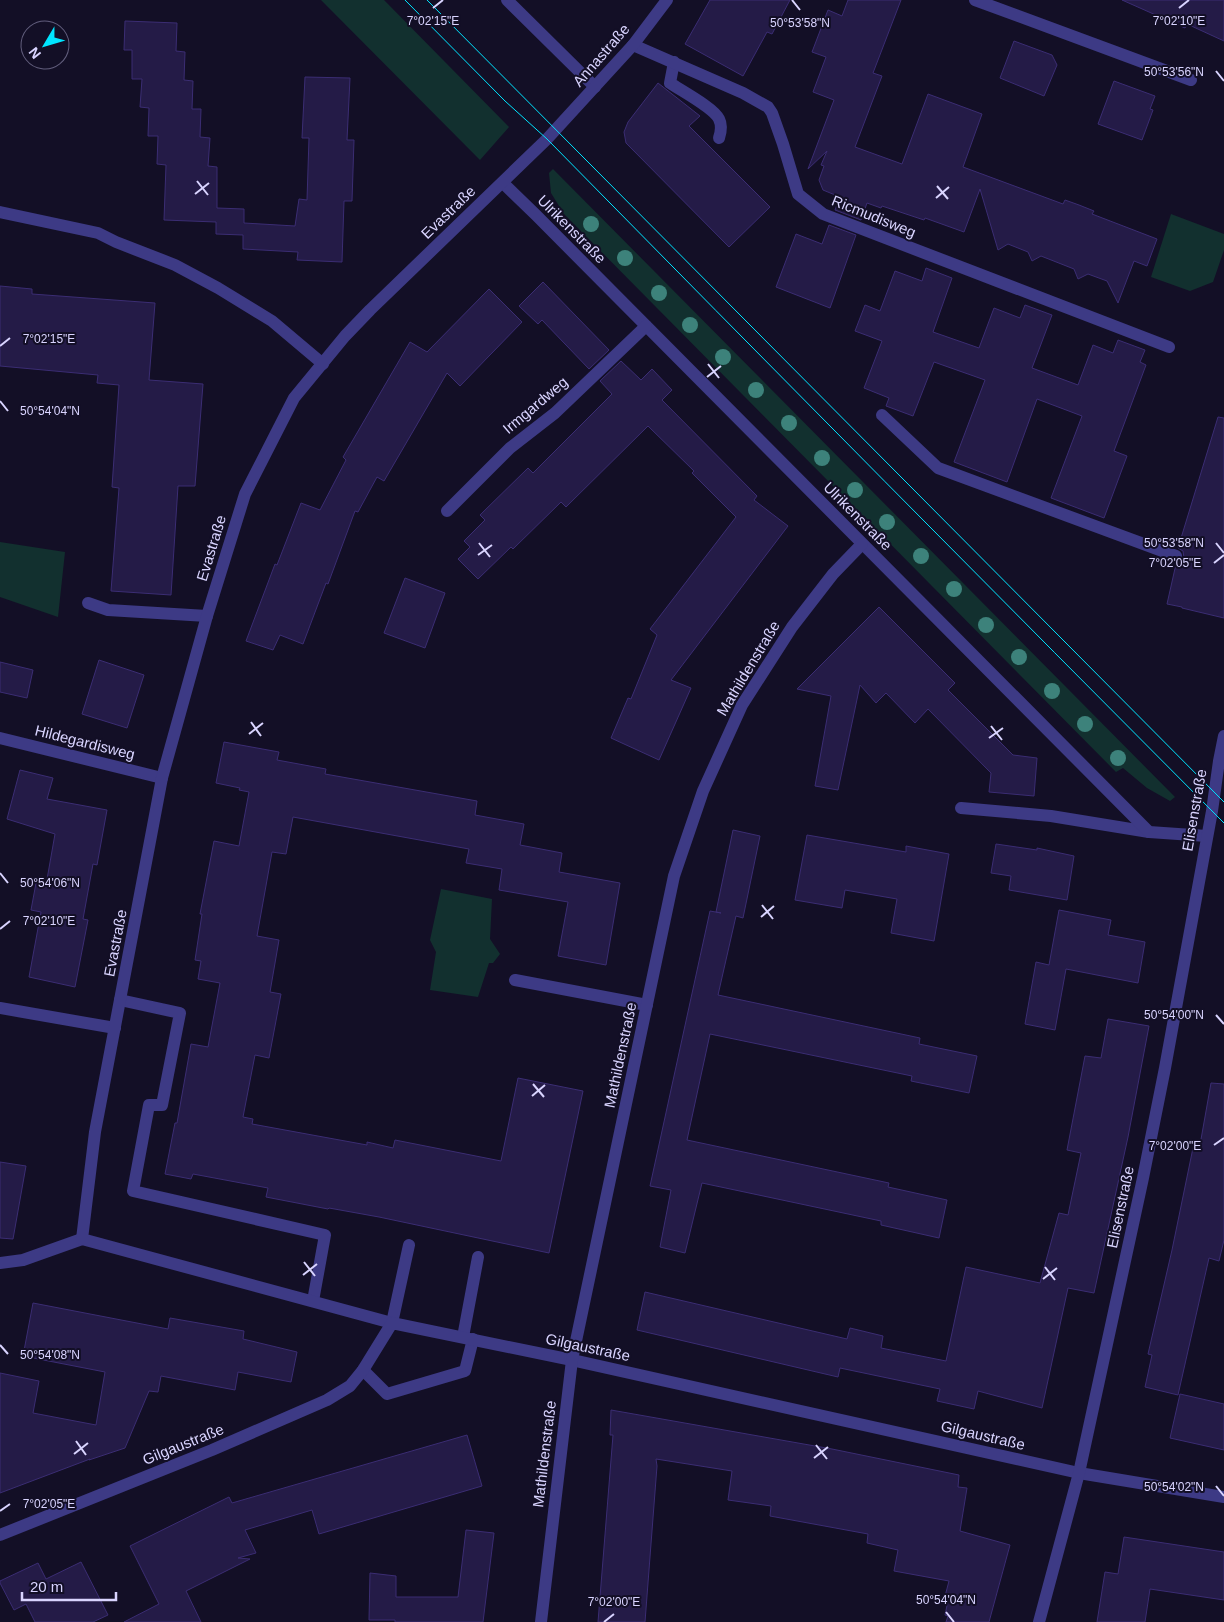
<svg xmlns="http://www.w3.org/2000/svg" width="1224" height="1622" viewBox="0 0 1224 1622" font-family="Helvetica,sans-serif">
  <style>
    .green { fill: #12302f }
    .building { fill: #241b47; stroke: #3b2d73 }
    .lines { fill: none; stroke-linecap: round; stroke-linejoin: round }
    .service { stroke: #3d3a85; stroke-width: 12 }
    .minor { stroke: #3d3a85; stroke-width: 12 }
    .tram { stroke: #00e5ff; stroke-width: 1 }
    .tree { fill: #3d827b }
    .ticks { fill: none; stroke: #d9d4ff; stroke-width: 2 }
    .labels { text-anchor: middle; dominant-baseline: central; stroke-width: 4; stroke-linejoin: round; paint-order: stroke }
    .street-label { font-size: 15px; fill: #d9d4ff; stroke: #130f26 }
    .ticks-label { font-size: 12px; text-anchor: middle; fill: #d9d4ff; stroke: #130f26; stroke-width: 4; stroke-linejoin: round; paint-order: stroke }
  </style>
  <rect width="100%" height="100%" fill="#130f26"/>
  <!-- green -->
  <g class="green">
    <path d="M321 0H384L509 127 480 160Z"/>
    <path d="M553 169 1175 797 1170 801 1147 788 1123 768 1116 772 564 214 551 193 549 173Z"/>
    <path d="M1171 214 1224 234V250L1213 282 1190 291 1151 277Z"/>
    <path d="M0 542 65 552 58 617 0 597Z"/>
    <path d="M441 889 492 899 490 939 500 954 493 963H489L478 997 430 990 436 952 430 940Z"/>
  </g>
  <!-- building -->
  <g class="building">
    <path d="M710 0H790L772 34 767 32 743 76 685 44Z"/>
    <path d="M848 0H901L873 73 882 76 855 147 902 164 928 94 982 114 963 167 1063 204 1065 200 1079 205 1094 211 1092 214 1157 239 1147 266 1134 261 1118 303 1107 281 1088 274 1078 279 1074 269 1041 256 1032 261 1028 252 1008 244 998 250 980 189 964 232 925 218 924 220 882 206 881 208 867 203 861 220 835 210 840 197 823 190 819 180 824 166 821 165 827 151 808 169 834 100 813 92 826 57 812 52 828 10 842 16Z"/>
    <path d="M1122 0H1224V41L1187 24 1185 28Z"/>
    <path d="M125 21 177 23 176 51 185 52 184 80 193 81 192 109H201L200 137 210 138 208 166 217 167V208L244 209V223L295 226 299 199 307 200 309 138H302L305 77 350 78 347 140H354L352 201H344L342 262 297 260 298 252 243 249V235L216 234V222L164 220 166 165 157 164 158 136H148L149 108 140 107 142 79H132V50H124Z"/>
    <path d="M1014 41 1052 55 1057 65 1044 96 1000 78Z"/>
    <path d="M1114 81 1155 96 1150 109 1153 110 1142 140 1098 124Z"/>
    <path d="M658 83 700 116 689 126 770 207 729 247 626 143 624 132 628 122Z"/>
    <path d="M829 225 856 235 830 308 776 287 796 234 822 244Z"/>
    <path d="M926 268 952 278 933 332 979 348 994 308 1020 318 1025 305 1052 315 1032 368 1078 385 1093 345 1113 353 1118 340 1145 350 1140 362 1146 365 1114 451 1127 456 1104 518 1051 498 1082 416 1037 399 1007 482 954 462 985 380 934 362 913 416 886 406 889 398 864 388 882 341 855 331 865 305 880 311 895 271 922 281Z"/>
    <path d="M543 282 609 350 589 369 542 320 538 324 519 306Z"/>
    <path d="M0 286 32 289V294L155 303 149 380 203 384 195 486H178L171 595 111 591 119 488 112 487 119 385 97 383 98 375 0 366Z"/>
    <path d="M489 289 522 322 460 386 447 373 384 481 377 477 358 512 355 511 328 584 326 583 303 644 280 635 273 650 246 641 275 564 277 565 301 503 320 510 346 460 343 457 410 342 427 352Z"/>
    <path d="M621 361 641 380 652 369 672 390 662 400 757 496 754 500 788 526 671 680 691 688 659 760 611 738 628 698 631 699 657 635 650 629 736 517 692 473 694 471 648 426 566 507 561 502 513 549 511 547 478 579 458 559 470 547 464 541 485 520 480 515 528 468 533 473 612 394 600 381Z"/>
    <path d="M1218 417 1224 418V618L1182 608V607L1167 604 1176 564 1181 563 1184 558 1183 551 1178 548Z"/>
    <path d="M405 578 445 593 425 648 384 633Z"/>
    <path d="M879 607 955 683 948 690 1013 755 1037 758 1034 796 989 792 991 773 928 709 915 723 886 693 876 703 860 685 838 790 815 786 831 696 797 689Z"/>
    <path d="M99 660 144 675 127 728 82 714Z"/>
    <path d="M0 662 33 670 27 698 0 692Z"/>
    <path d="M224 742 279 752 277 760 326 769 325 774 477 801 475 815 524 824 520 845 562 853 559 872 620 883 606 965 558 956 568 902 499 890 502 869 466 863 469 849 293 817 286 854 272 852 257 936 279 940 270 992 281 994 269 1058 255 1055 243 1117 253 1119 252 1124 367 1145V1142L393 1148 395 1140 501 1161 518 1078 583 1091 549 1253 379 1217 329 1208 328 1209 266 1197 268 1188 193 1174 191 1179 165 1174 175 1123H177L191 1044 208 1047 220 983 198 979 201 961 195 960 202 914H200L214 841 239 846 249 792 239 790 240 788 216 783Z"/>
    <path d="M20 770 53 778 47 799 107 810 97 865 93 864 83 919 88 920 75 987 29 977 41 912 31 910 36 883 46 885 55 834 7 819Z"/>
    <path d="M733 830 760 836 743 918 736 916 718 995 920 1038 919 1044 977 1056 969 1093 911 1081 912 1076 710 1034 687 1140 889 1183 888 1187 947 1200 939 1238 881 1225V1221L702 1183 685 1253 660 1247 671 1190 650 1186 710 911 721 913 716 912Z"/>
    <path d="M807 835 906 852V846L949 854 934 941 891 933 897 899 845 890 842 908 795 900Z"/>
    <path d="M996 844 1037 850V848L1074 856 1067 900 1009 890 1011 876 991 873Z"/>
    <path d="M1059 910 1111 920 1108 935 1145 942 1138 983 1066 969 1055 1030 1025 1024 1036 962 1049 965Z"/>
    <path d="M1108 1019 1149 1026 1128 1137 1094 1293 1068 1288 1042 1408 978 1391 974 1409 937 1401 940 1389 840 1368 838 1377 637 1330 645 1292 847 1339 850 1328 883 1336 881 1348 946 1361 966 1267 1040 1283 1059 1213 1068 1215 1081 1153 1067 1150 1085 1056 1101 1058Z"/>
    <path d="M1211 1083 1224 1084V1240L1219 1261 1209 1258 1178 1395 1145 1387 1152 1355 1148 1354 1172 1250 1194 1143 1200 1145Z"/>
    <path d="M0 1162 26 1166 13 1239 0 1238Z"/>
    <path d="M33 1303 168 1329 170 1318 244 1331 243 1339 297 1352 291 1382 238 1372 235 1390 161 1376 158 1392 149 1391 125 1448 89 1460 90 1459 0 1493V1373L39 1381 33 1413 96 1425 105 1372 23 1356Z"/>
    <path d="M1180 1394 1224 1404V1450L1170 1438Z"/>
    <path d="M611 1410 832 1449 959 1475 958 1487 967 1488 960 1531 1010 1545 989 1622H946L948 1616 945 1615 948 1601 944 1600 949 1581 894 1571 898 1550 867 1543 868 1534 770 1516 771 1506 728 1500 732 1471 656 1459 657 1466 645 1622H598L613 1435H610Z"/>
    <path d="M467 1435 482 1486 319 1534 312 1510 245 1530 256 1553 238 1558 250 1559 186 1591 201 1622H124L159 1604 130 1546 229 1497 232 1503Z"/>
    <path d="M466 1530 494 1533 483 1622H395V1620H369L370 1573 396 1576V1597H458Z"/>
    <path d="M1124 1537 1224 1552V1600L1150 1589 1145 1622H1097L1105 1572 1118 1574Z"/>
    <path d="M81 1562 108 1615 93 1622H35L26 1604 14 1610 0 1583V1581L38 1563 46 1579Z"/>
  </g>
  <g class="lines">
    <!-- service -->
    <g class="service">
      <path d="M507 0 595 87"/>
      <path d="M674 62 670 83C682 91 714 108 719 119 722 125 721 132 719 138"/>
      <path d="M882 415 938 468 1176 556"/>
      <path d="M88 603 108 610 207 616"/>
      <path d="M961 808 1051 816 1149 832"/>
      <path d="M515 980 647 1005"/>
      <path d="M120 1000 180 1013 162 1105H149L133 1191 325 1235 313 1301"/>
      <path d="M392 1323 409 1245"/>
      <path d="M463 1337 478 1257"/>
      <path d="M363 1370 387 1394 465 1371 473 1339"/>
    </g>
    <!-- minor -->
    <g class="minor">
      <path d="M975 0 1191 80"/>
      <path d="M633 45 743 93 768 107 772 113 783 144 798 194 823 214 1169 347"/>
      <path d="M503 183 536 215 1149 832 1207 836"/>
      <path d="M0 212 98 233 116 242 175 265 218 288 272 321 323 364"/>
      <path d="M447 511 510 448 555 413 646 326"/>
      <path d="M0 738 162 778"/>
      <path d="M0 1008 115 1028"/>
      <path d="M0 1263 23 1260 82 1239"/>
      <path d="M392 1323 82 1239 95 1132 162 778 207 616 245 494 294 398 345 336 370 310 547 139 633 45 667 0"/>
      <path d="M0 1535 212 1450 327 1400 350 1386 363 1370 392 1323 572 1360 1079 1473 1224 1497"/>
      <path d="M541 1622 572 1360 674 876 703 791 742 705 792 627 833 574 862 544"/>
      <path d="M1039 1622 1079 1473 1143 1178 1165 1068 1212 811 1219 761 1224 736"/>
    </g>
    <!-- tram -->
    <g class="tram">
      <path d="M405 0 505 101 547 139C772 368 998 596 1224 823"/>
      <path d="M427 0 1224 802"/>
    </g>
  </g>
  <!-- trees -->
  <g class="tree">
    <circle cx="591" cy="224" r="8"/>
    <circle cx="625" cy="258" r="8"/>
    <circle cx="659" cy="293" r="8"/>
    <circle cx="690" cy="325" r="8"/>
    <circle cx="723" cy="357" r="8"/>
    <circle cx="756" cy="390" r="8"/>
    <circle cx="789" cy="423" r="8"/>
    <circle cx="822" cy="458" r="8"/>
    <circle cx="855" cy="490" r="8"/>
    <circle cx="887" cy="522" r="8"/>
    <circle cx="921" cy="556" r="8"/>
    <circle cx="954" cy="589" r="8"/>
    <circle cx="986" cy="625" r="8"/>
    <circle cx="1019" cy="657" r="8"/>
    <circle cx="1052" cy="691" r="8"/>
    <circle cx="1085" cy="724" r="8"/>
    <circle cx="1118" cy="758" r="8"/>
  </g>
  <!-- ticks -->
  <path class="ticks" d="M792 0 800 10M433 8 443 0M1179 8 1189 0M1216 71 1224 81M197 181 208 195M937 186 948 199M195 194 209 183M936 198 949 187M0 346 10 338M708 364 719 378M707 377 721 366M0 401 8 411M479 543 490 557M1216 543 1224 553M478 555 492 545M1214 563 1224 555M251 722 261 736M991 726 1002 740M249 734 263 723M989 738 1003 728M0 873 8 883M762 905 773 919M761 917 774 906M0 929 10 921M1216 1015 1224 1024M533 1084 544 1097M532 1096 545 1085M1214 1145 1224 1138M304 1262 315 1276M1045 1267 1055 1280M303 1275 317 1264M1043 1279 1057 1268M0 1345 8 1354M76 1441 86 1455M816 1445 827 1459M74 1454 88 1443M814 1458 828 1447M1216 1486 1224 1496M0 1511 10 1504M946 1612 954 1622M604 1622 614 1614"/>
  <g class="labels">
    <!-- street labels -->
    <g class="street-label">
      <text transform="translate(601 55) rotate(-49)">Annastraße</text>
      <text transform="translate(448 212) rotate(-44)">Evastraße</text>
      <text transform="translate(874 216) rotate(22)">Ricmudisweg</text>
      <text transform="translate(572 229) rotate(45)">Ulrikenstraße</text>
      <text transform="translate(535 405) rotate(-40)">Irmgardweg</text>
      <text transform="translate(858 516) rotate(45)">Ulrikenstraße</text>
      <text transform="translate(211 548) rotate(-73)">Evastraße</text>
      <text transform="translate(748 668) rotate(-59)">Mathildenstraße</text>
      <text transform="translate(85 742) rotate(14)">Hildegardisweg</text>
      <text transform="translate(1194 810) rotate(-80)">Elisenstraße</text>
      <text transform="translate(115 943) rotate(-79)">Evastraße</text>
      <text transform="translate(620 1055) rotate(-78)">Mathildenstraße</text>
      <text transform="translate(1120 1207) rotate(-78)">Elisenstraße</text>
      <text transform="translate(588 1347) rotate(12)">Gilgaustraße</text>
      <text transform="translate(983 1435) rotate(13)">Gilgaustraße</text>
      <text transform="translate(183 1444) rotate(-22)">Gilgaustraße</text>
      <text transform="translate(544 1454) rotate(-83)">Mathildenstraße</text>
    </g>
  </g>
  <g class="ticks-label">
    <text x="433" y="25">7°02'15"E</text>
    <text x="1179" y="25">7°02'10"E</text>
    <text x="800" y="27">50°53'58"N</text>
    <text x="1174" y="76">50°53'56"N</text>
    <text x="49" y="343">7°02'15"E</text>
    <text x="50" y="415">50°54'04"N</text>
    <text x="1174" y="547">50°53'58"N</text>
    <text x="1175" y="567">7°02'05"E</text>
    <text x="50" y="887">50°54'06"N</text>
    <text x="49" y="925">7°02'10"E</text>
    <text x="1174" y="1019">50°54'00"N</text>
    <text x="1175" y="1150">7°02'00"E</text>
    <text x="50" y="1359">50°54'08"N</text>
    <text x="1174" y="1491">50°54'02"N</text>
    <text x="49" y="1508">7°02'05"E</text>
    <text x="946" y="1604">50°54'04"N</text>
    <text x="614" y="1606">7°02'00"E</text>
  </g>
  <!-- north arrow -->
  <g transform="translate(45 45) rotate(232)"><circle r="24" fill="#130f26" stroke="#625e7d"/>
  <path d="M0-4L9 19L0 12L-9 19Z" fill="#00e5ff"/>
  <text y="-8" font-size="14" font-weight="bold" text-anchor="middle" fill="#d9d4ff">N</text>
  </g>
  <!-- scale -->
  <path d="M22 1592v8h94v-8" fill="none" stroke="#d9d4ff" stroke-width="2.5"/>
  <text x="30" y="1592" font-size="15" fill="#d9d4ff" stroke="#130f26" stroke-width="4" paint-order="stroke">20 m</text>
</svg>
